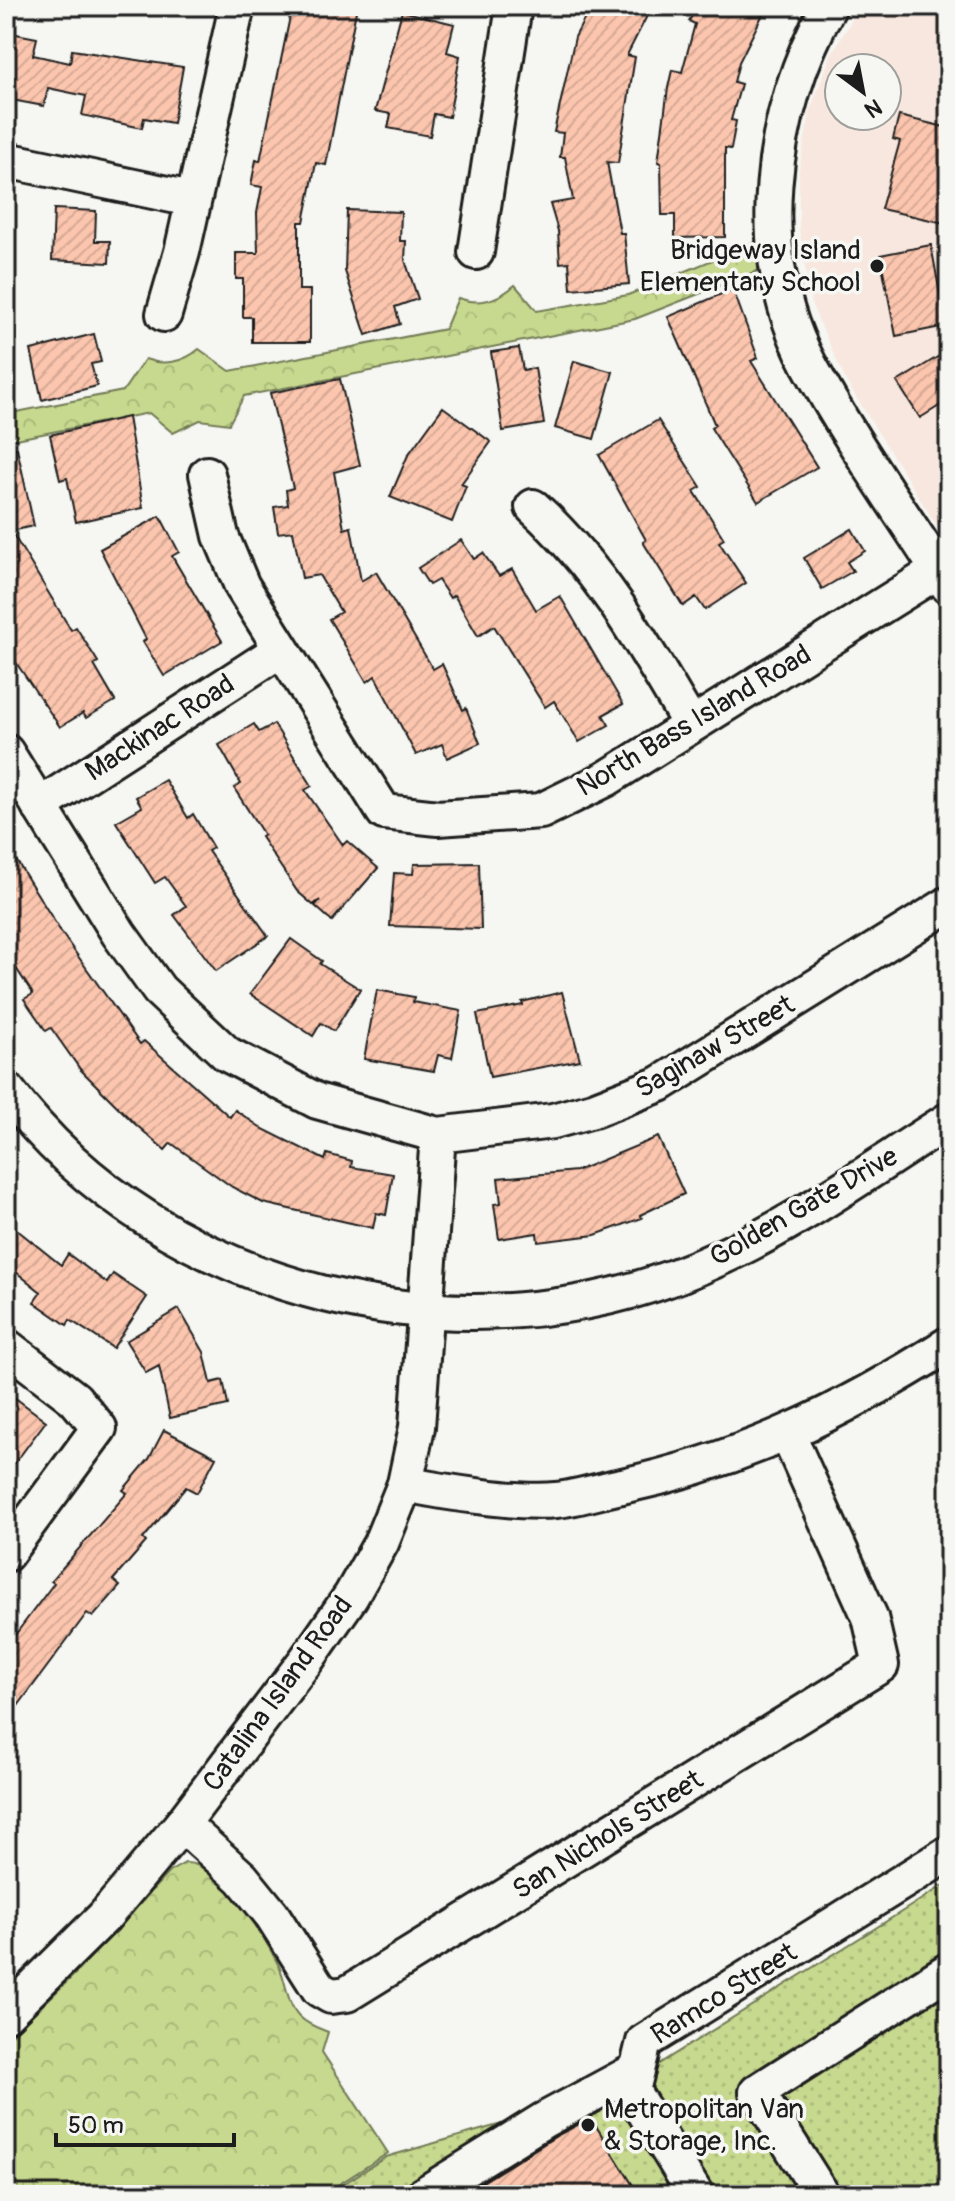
<svg xmlns="http://www.w3.org/2000/svg" width="955" height="2201" viewBox="0 0 955 2201" font-family="Pangolin,sans-serif">
  <style>
    .built { fill: #f8e7de; fill-rule: evenodd }
    .grass { fill: url(#grass-dots); stroke: #717a55; stroke-width: 2 }
    .forest { fill: url(#forest-crowns); stroke: #717a55; stroke-width: 2 }
    .building { fill: url(#building-hatch); stroke: #1c1c1c; stroke-width: 2 }
    .lines { fill: none; stroke-linecap: round; stroke-linejoin: round }
    .minor-casing { stroke: #1c1c1c; stroke-width: 40 }
    .minor { stroke: #f6f6f2; stroke-width: 34 }
    .poi-dot { fill: #1c1c1c; stroke: #f6f6f2; stroke-width: 3 }
    .labels { text-anchor: middle; dominant-baseline: central; stroke-width: 7; stroke-linejoin: round; paint-order: stroke }
    .poi-label { font-size: 28px; fill: #1c1c1c; stroke: #f6f6f2; text-anchor: end }
    .street-label { font-size: 28px; fill: #1c1c1c; stroke: #f6f6f2 }
  </style>
  <defs>
    <pattern id="grass-dots" width="8" height="8" patternUnits="userSpaceOnUse" patternTransform="scale(2)"><rect width="8" height="8" fill="#c6d98e"/><path d="M2 2h.1M6 6h.1" fill="none" stroke="#aaba7a" stroke-width="1.8" stroke-linecap="round"/></pattern>
    <pattern id="forest-crowns" width="20" height="18" patternUnits="userSpaceOnUse" patternTransform="scale(2)"><rect width="20" height="18" fill="#c6d98e"/><path d="M2 6a3 3 0 1 1 6 0M12 15a3 3 0 1 1 6 0" fill="none" stroke="#aaba7a"/></pattern>
    <pattern id="building-hatch" width="6" height="6" patternUnits="userSpaceOnUse" patternTransform="scale(2)"><rect width="6" height="6" fill="#fbc5ae"/><path d="M-1 1l2-2M0 6l6-6M5 7l2-2" fill="none" stroke="#d7a995"/></pattern>
  </defs>
  <rect width="100%" height="100%" fill="#f6f6f2"/>
  <filter id="ink" filterUnits="userSpaceOnUse"><feTurbulence type="fractalNoise" baseFrequency=".0125" numOctaves="2"/><feDisplacementMap in="SourceGraphic" scale="16" xChannelSelector="R" yChannelSelector="G"/><feConvolveMatrix kernelMatrix="1 2 1 2 8 2 1 2 1" color-interpolation-filters="sRGB"/></filter>
  <g filter="url(#ink)">
    <!-- built -->
    <path class="built" d="M860 6H949V545L846 381 811 303 799 229V169L811 108 831 55ZM839 68H887V116H839Z"/>
    <!-- grass -->
    <path class="grass" d="M949 1882V2195H326L386 2157 614 2092Z"/>
    <!-- forest -->
    <g class="forest">
      <path d="M756 242 760 270 635 319 244 396 229 424 200 420 173 433 149 413 6 441V414L123 391 145 359C164 366 184 362 199 349L230 371 445 329 458 298C480 306 498 300 515 285L537 311 628 295Z"/>
      <path d="M185 1863C219 1861 265 1938 279 1966 287 1983 286 2003 300 2017 308 2025 318 2028 328 2032L322 2052 388 2153 322 2195H6V2040L73 1976 169 1872Z"/>
    </g>
    <!-- building -->
    <g class="building">
      <path d="M313 6H357L326 165 316 163 304 222H299V290H310V342H252V317H243V279H236V253H258L257 213 262 187 251 185 256 160 260 161 292 7 311 12Z"/>
      <path d="M599 6H652L627 55 635 57 618 163 607 162 620 233H624L629 284 571 289 569 262 560 263 558 231 550 204 573 200 565 157H560L563 133 554 132 575 37 589 10 595 13Z"/>
      <path d="M697 6H767L739 62 734 82 741 84 731 120 736 121 731 149 725 148V237L675 238V215H662L661 163 658 162 668 88 672 70 682 72 695 24 689 21Z"/>
      <path d="M402 11 454 24 447 52 460 56 449 117 434 114 430 136 388 128 391 114 375 111Z"/>
      <path d="M6 32 37 38 33 55 70 63 72 50 183 67 173 123 144 118 142 128 82 115 86 96 48 88 44 106 6 99Z"/>
      <path d="M899 116 949 128V224L881 209 900 141 893 139Z"/>
      <path d="M54 209 96 211 95 241H110L109 263 52 260Z"/>
      <path d="M347 210 401 212 400 241H406L405 260 418 299 395 307 400 324 366 335 345 271Z"/>
      <path d="M931 245 946 326 896 336 880 255Z"/>
      <path d="M733 289 758 358 751 361 817 467 758 502 711 428 715 425 668 317Z"/>
      <path d="M94 334 101 362 91 364 97 386 42 400 31 350Z"/>
      <path d="M519 348 523 370 535 368 544 424 503 431 491 352Z"/>
      <path d="M949 350V400L920 418 897 382Z"/>
      <path d="M574 361 613 372 594 439 555 428Z"/>
      <path d="M340 379 360 465 334 472 344 529 351 527 361 581 376 572 433 669 442 664 463 710 466 708 480 743 447 758 442 744 416 755 375 676 367 682 329 619 341 612 319 575 302 578 293 531 278 533 274 507 288 505 286 490 293 488 270 393Z"/>
      <path d="M443 407 491 442 461 484 466 486 452 522 390 497 408 455Z"/>
      <path d="M128 417 143 508 76 522 67 478 60 480 50 435Z"/>
      <path d="M658 420 701 487 694 491 724 539 719 542 746 583 705 610 696 597 683 606 643 542 646 540 599 455Z"/>
      <path d="M17 448 34 526 11 531 71 630 76 627 98 662 94 665 115 701 86 718 83 713 60 727 6 648V449Z"/>
      <path d="M160 516 179 552 172 556 222 641 164 676 143 642 146 639 100 549Z"/>
      <path d="M852 529 865 551 847 562 853 571 822 589 804 558Z"/>
      <path d="M461 540 474 559 483 553 499 576 512 569 536 610 560 596 623 704 603 715 609 725 579 742 554 701 545 707 494 626 478 636 454 595 450 598 438 580 429 585 418 568Z"/>
      <path d="M254 724 259 732 274 724 312 786 305 790 343 845 347 841 378 868 332 921 315 906 320 900 313 905 297 891 261 837 264 835 234 788 241 784 219 745Z"/>
      <path d="M165 780 188 818 193 814 213 848 208 851 268 936 216 971 174 915 186 906 165 877 155 883 116 822 142 807 136 797Z"/>
      <path d="M6 844 63 935 140 1044 144 1041 230 1117 235 1110 263 1129 325 1160 327 1154 352 1161 351 1167 393 1174 386 1215 376 1213 373 1228 263 1203 232 1187 171 1143 165 1150 134 1123 80 1069 51 1028 46 1031 24 999 33 994 6 953Z"/>
      <path d="M479 863 481 929 390 926 394 873 413 874 414 864Z"/>
      <path d="M291 939 322 961 320 964 360 989 334 1031 321 1023 313 1036 250 994Z"/>
      <path d="M377 990 414 997 413 1002 461 1011 452 1058 438 1055 434 1071 364 1059Z"/>
      <path d="M562 992 580 1060 490 1077 477 1014 523 1005 522 1002Z"/>
      <path d="M658 1137 684 1194 640 1215 642 1218 595 1235 538 1242 537 1233 499 1239 494 1204 501 1203 498 1178 576 1171Z"/>
      <path d="M6 1221 61 1265 68 1254 107 1283 113 1274 147 1297 113 1348 70 1320 67 1325 34 1302 41 1292 6 1264Z"/>
      <path d="M179 1309 204 1352 211 1383 223 1380 228 1405 170 1418 159 1366 146 1373 126 1341Z"/>
      <path d="M6 1391 46 1421 6 1475Z"/>
      <path d="M164 1430 216 1457 197 1493 186 1487 143 1539 146 1542 113 1580 120 1586 93 1617 87 1613 6 1722V1647L54 1583 51 1581 127 1493 123 1490 149 1459Z"/>
      <path d="M591 2118 639 2195H462L558 2135Z"/>
    </g>
    <g class="lines">
      <defs>
        <g id="minor">
          <path d="M829 6C769 112 750 255 810 366 851 442 903 514 949 587"/>
          <path d="M6 160 191 199"/>
          <path d="M476 252 514 6"/>
          <path d="M164 314 182 252 237 6"/>
          <path d="M207 474 221 536 242 586 384 812 438 818 541 811 606 779 939 570"/>
          <path d="M533 507C600 567 645 647 690 724"/>
          <path d="M6 752 119 934 159 990 227 1054 317 1101 438 1135 553 1121 593 1110 660 1084 949 904"/>
          <path d="M39 806 280 650"/>
          <path d="M6 1089C162 1297 464 1367 699 1267 788 1230 868 1171 949 1120"/>
          <path d="M6 1346 75 1399 99 1428 6 1554"/>
          <path d="M405 1484C443 1492 519 1504 556 1500 578 1498 601 1490 622 1486 746 1459 842 1412 949 1344"/>
          <path d="M182 1824 242 1878 272 1915 319 1989 331 1996 347 1994 881 1665 870 1617 788 1435"/>
          <path d="M6 2014 104 1917 182 1824 307 1659 351 1596 381 1543 405 1484 417 1427 438 1135"/>
          <path d="M423 2195 544 2120 637 2070"/>
          <path d="M696 2195 632 2091 644 2042 949 1853"/>
          <path d="M822 2195 757 2092 949 1970"/>
        </g>
      </defs>
      <!-- minor casing -->
      <use href="#minor" class="minor-casing"/>
      <!-- minor -->
      <use href="#minor" class="minor"/>
    </g>
  </g>
  <!-- markers -->
  <g class="poi-dot">
    <circle cx="877" cy="266" r="8"/>
    <circle cx="588" cy="2125" r="8"/>
  </g>
  <g class="labels">
    <!-- poi labels -->
    <g class="poi-label">
      <text x="861" y="250">Bridgeway Island<tspan x="861" dy="32">Elementary School</tspan></text>
      <text x="604" y="2109" text-anchor="start">Metropolitan Van<tspan x="604" dy="32">&amp; Storage, Inc.</tspan></text>
    </g>
    <!-- street labels -->
    <g class="street-label">
      <text transform="translate(694 721) rotate(-31)">North Bass Island Road</text>
      <text transform="translate(160 728) rotate(-33)">Mackinac Road</text>
      <text transform="translate(715 1047) rotate(-30)">Saginaw Street</text>
      <text transform="translate(804 1207) rotate(-30)">Golden Gate Drive</text>
      <text transform="translate(278 1694) rotate(-54)">Catalina Island Road</text>
      <text transform="translate(608 1835) rotate(-32)">San Nichols Street</text>
      <text transform="translate(724 1994) rotate(-32)">Ramco Street</text>
    </g>
  </g>
  <!-- margin -->
  <rect width="955" height="2201" fill="none" stroke="#f6f6f2" stroke-width="32"/>
  <rect x="16" y="16" width="923" height="2169" fill="none" stroke="#1c1c1c" stroke-width="3" filter="url(#ink)"/>
  <!-- north arrow -->
  <g transform="translate(863 92) rotate(148)"><circle r="38" fill="#f6f6f2" stroke="#9f9f9c" stroke-width="2"/>
  <path d="M0-6L14 30L0 20L-14 30Z" fill="#1c1c1c"/>
  <text y="-12" font-size="22" font-weight="bold" text-anchor="middle" fill="#1c1c1c">N</text>
  </g>
  <!-- scale -->
  <path d="M56 2133v12h178v-12" fill="none" stroke="#1c1c1c" stroke-width="4"/>
  <text x="68" y="2133" font-size="24" fill="#1c1c1c" stroke="#f6f6f2" stroke-width="6" paint-order="stroke">50 m</text>
</svg>
